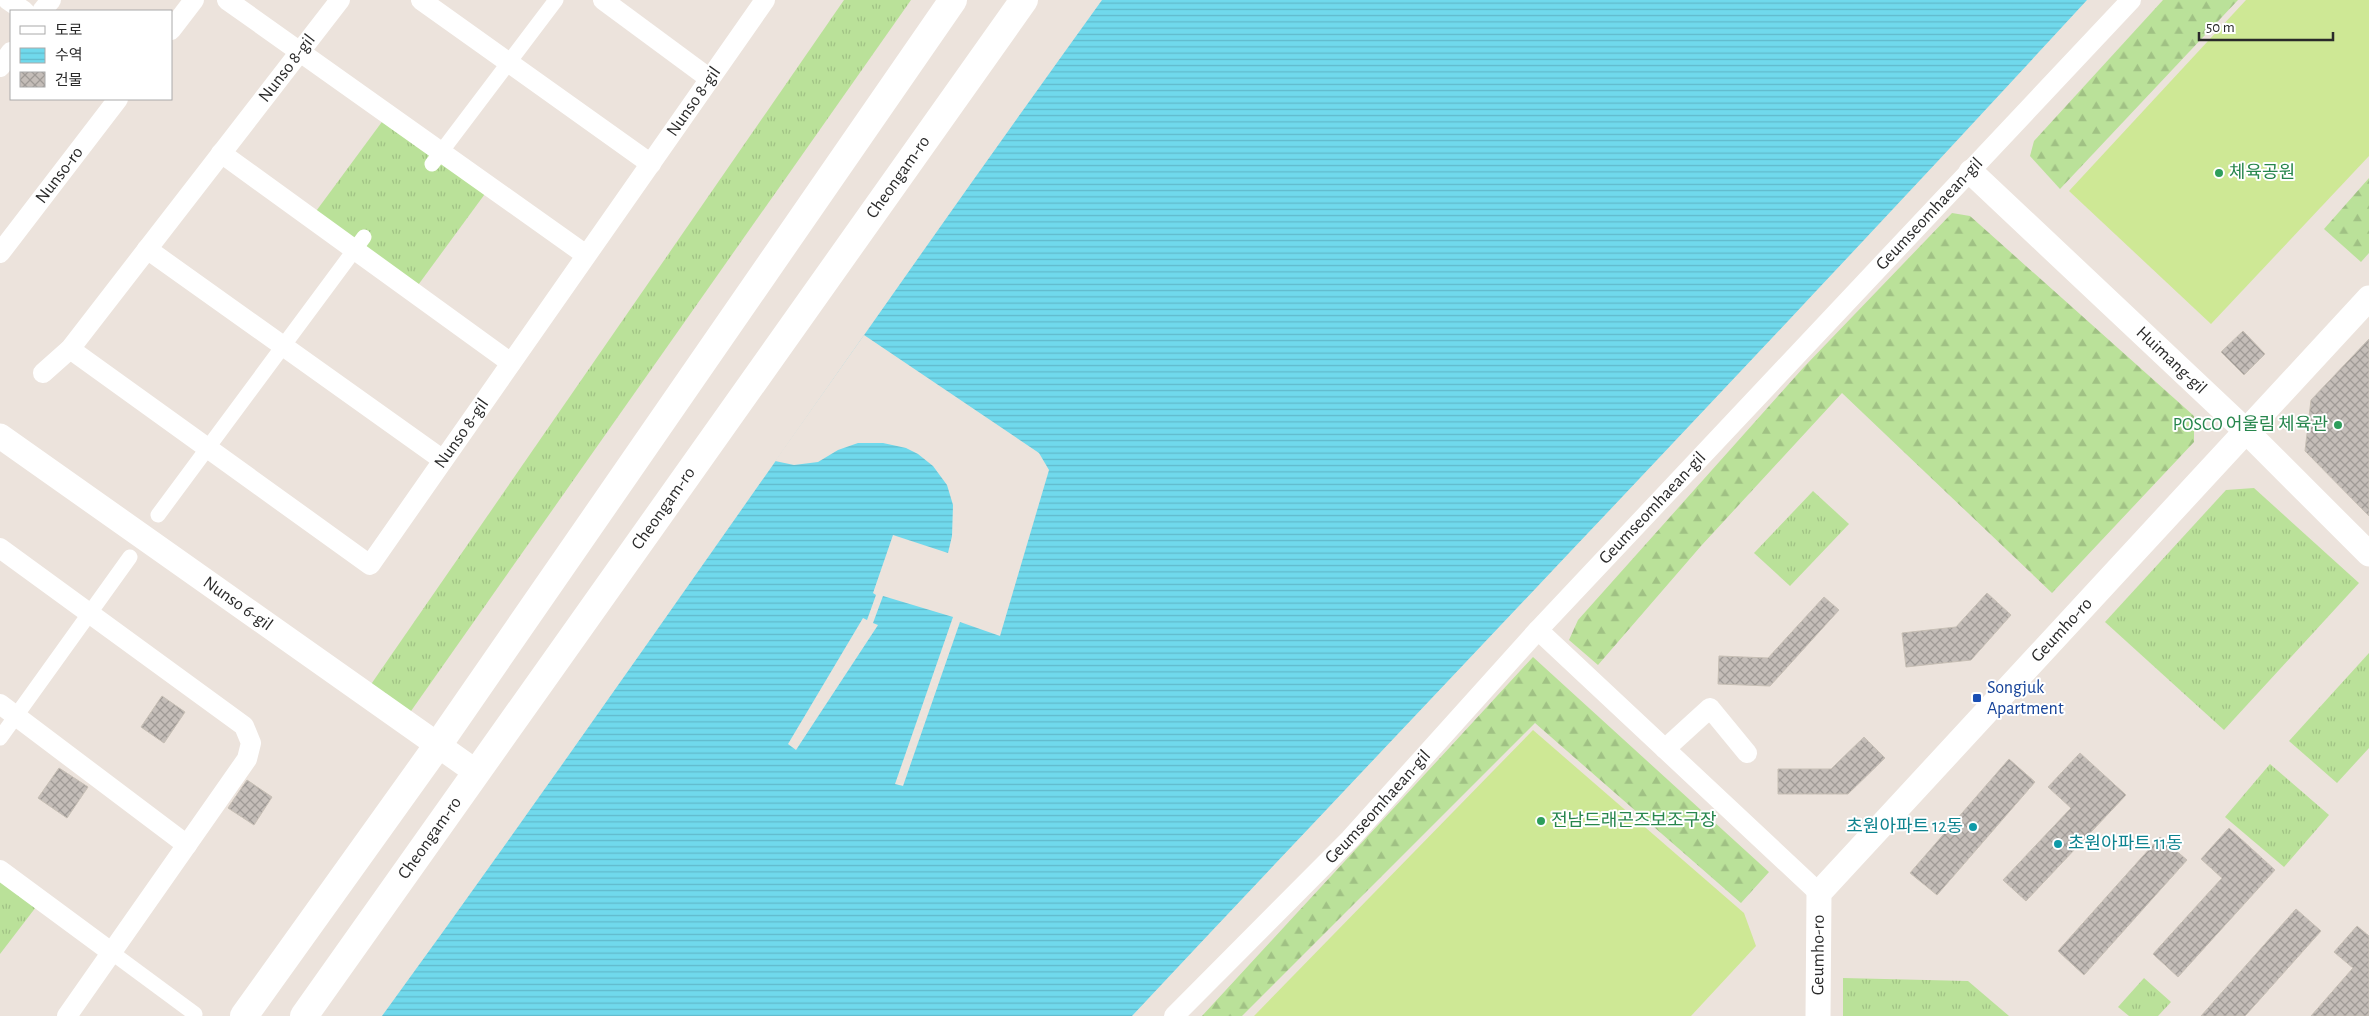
<svg xmlns="http://www.w3.org/2000/svg" width="2369" height="1016" viewBox="0 0 2369 1016" font-family="'Alegreya Sans','Noto Sans KR',sans-serif">
  <style>
    .grass { fill: url(#grass-tufts) }
    .forest { fill: url(#forest-firs) }
    .pitch { fill: #cee895 }
    .water { fill: url(#water-rules) }
    .pier { fill: #ece3dc }
    .building { fill: url(#building-cross-hatch); stroke: #c7bfb5 }
    .lines { fill: none; stroke-linecap: round; stroke-linejoin: round }
    .pedestrian { stroke: #fff; stroke-width: 15 }
    .minor { stroke: #fff; stroke-width: 20 }
    .tertiary { stroke: #fff; stroke-width: 25 }
    .secondary { stroke: #fff; stroke-width: 28 }
    .leisure-dot { fill: #2e9e5b; stroke: #fff; stroke-width: 2 }
    .transit-dot { fill: #1a4fb4; stroke: #fff; stroke-width: 2 }
    .culture-dot { fill: #0f9aa8; stroke: #fff; stroke-width: 2 }
    .labels { text-anchor: middle; dominant-baseline: central; stroke-width: 4; stroke-linejoin: round; paint-order: stroke }
    .street-label { font-size: 18px; fill: #2a2a2a; stroke: #fff }
    .leisure-label { font-size: 18px; fill: #27864d; stroke: #fff; text-anchor: start }
    .transit-label { font-size: 18px; fill: #164399; stroke: #fff; text-anchor: start }
    .culture-label { font-size: 18px; fill: #0d838f; stroke: #fff; text-anchor: end }
  </style>
  <defs>
    <pattern id="grass-tufts" width="24" height="20" patternUnits="userSpaceOnUse" patternTransform="scale(1.25)"><rect width="24" height="20" fill="#bae199"/><path d="M3 7l-1-3M5 7V3M7 7l1-3M15 17l-1-3M17 17v-4M19 17l1-3" fill="none" stroke="#a0c184"/></pattern>
    <pattern id="forest-firs" width="22" height="20" patternUnits="userSpaceOnUse" patternTransform="scale(1.25)"><rect width="22" height="20" fill="#bae199"/><path d="M5 1l3.5 6h-7zM16 11l3.5 6h-7z" fill="#a0c184"/></pattern>
    <pattern id="water-rules" width="6" height="5" patternUnits="userSpaceOnUse" patternTransform="scale(1.25)"><rect width="6" height="5" fill="#70d9ec"/><path d="M0 2.5h6" fill="none" stroke="#61bacb"/></pattern>
    <pattern id="building-cross-hatch" width="8" height="8" patternUnits="userSpaceOnUse" patternTransform="scale(1.25)"><rect width="8" height="8" fill="#c4bdb8"/><path d="M0 0l8 8M0 8l8-8" fill="none" stroke="#9f9a96"/></pattern>
  </defs>
  <rect width="100%" height="100%" fill="#ece3dc"/>
  <!-- grass -->
  <g class="grass">
    <path d="M844 0H911L404 721 365 693Z"/>
    <path d="M387 115 490 187 413 292 311 218Z"/>
    <path d="M2254 488 2359 583 2224 730 2105 622 2226 490Z"/>
    <path d="M1813 491 1849 524 1790 586 1754 553Z"/>
    <path d="M2369 653V748L2337 783 2289 741Z"/>
    <path d="M2270 764 2329 815 2284 867 2225 817Z"/>
    <path d="M0 880 36 907 0 954Z"/>
    <path d="M1843 978 1968 981 2009 1016H1843Z"/>
    <path d="M2144 978 2171 1002 2158 1016H2129L2118 1007Z"/>
  </g>
  <!-- forest -->
  <g class="forest">
    <path d="M2163 0H2238L2060 189 2030 156 2034 141Z"/>
    <path d="M2369 178V253L2361 262 2324 229Z"/>
    <path d="M1952 213 1970 216 2194 416V442L2052 593 1842 393 1701 546 1598 665 1569 640 1578 620 1804 367Z"/>
    <path d="M1533 657 1769 872 1741 903 1535 723 1242 1016H1202Z"/>
  </g>
  <!-- pitch -->
  <g class="pitch">
    <path d="M2246 0H2369V156L2211 324 2069 191Z"/>
    <path d="M1533 730 1744 913 1756 946 1691 1016H1254Z"/>
  </g>
  <!-- water -->
  <path class="water" d="M1102 0H2087C1772 342 1450 677 1132 1016H382C626 680 859 337 1102 0Z"/>
  <!-- pier -->
  <path class="pier" d="M864 335 1039 453 1049 470 1000 636 960 622 903 786 895 784 953 617 883 596 873 623 878 625 796 750 788 744 863 618 867 620 876 595 873 593 893 535 948 553 952 536 953 505 947 485 933 466 918 454 906 448 883 443H858L838 450 818 462 794 465 775 461Z"/>
  <!-- building -->
  <g class="building">
    <path d="M2243 331 2265 354 2244 375 2221 352Z"/>
    <path d="M2369 339V516L2305 451 2311 400Z"/>
    <path d="M1987 593 2011 615 1971 660 1906 667 1902 633 1956 627Z"/>
    <path d="M1824 597 1839 610 1770 686 1718 684 1719 656 1768 658Z"/>
    <path d="M162 696 185 712 164 743 141 727Z"/>
    <path d="M1864 737 1885 758 1848 794H1778V769H1831Z"/>
    <path d="M2080 753 2126 795 2026 901 2003 880 2071 808 2048 787Z"/>
    <path d="M2009 759 2035 782 1937 895 1910 873Z"/>
    <path d="M59 768 88 787 67 818 38 798Z"/>
    <path d="M247 780 272 797 254 825 228 808Z"/>
    <path d="M2229 828 2275 870 2178 977 2153 954 2222 878 2201 859Z"/>
    <path d="M2160 837 2187 860 2084 975 2058 951Z"/>
    <path d="M2296 909 2321 931 2245 1016H2201Z"/>
    <path d="M2357 926 2369 936V1016H2311L2353 968 2334 952Z"/>
  </g>
  <g class="lines">
    <!-- pedestrian -->
    <g class="pedestrian">
      <path d="M432 164 556 0"/>
      <path d="M158 515 364 237"/>
      <path d="M0 738 130 557"/>
      <path d="M111 952 195 1014"/>
    </g>
    <!-- minor -->
    <g class="minor">
      <path d="M8 0 24 11"/>
      <path d="M227 0 586 255"/>
      <path d="M421 0 651 164"/>
      <path d="M603 0 710 79"/>
      <path d="M42 11 51 0"/>
      <path d="M171 30 194 0"/>
      <path d="M0 67 11 52"/>
      <path d="M221 153 511 363"/>
      <path d="M147 249 443 460"/>
      <path id="s1" d="M0 253 118 99"/>
      <path id="s2" d="M70 349 370 565 765 0"/>
      <path id="s3" d="M43 373 70 349 340 0"/>
      <path d="M0 548 244 726 251 743 247 759 67 1016"/>
      <path d="M1538 630 1819 893"/>
      <path d="M0 704 187 845"/>
      <path d="M1665 749 1710 708 1747 753"/>
      <path d="M0 870 111 952"/>
      <path id="s4" d="M1174 1016 1350 839 1538 630 2131 0"/>
    </g>
    <!-- tertiary -->
    <g class="tertiary">
      <path id="s5" d="M1971 172 2246 431 2369 554"/>
      <path id="s6" d="M0 436 476 772"/>
      <path id="s7" d="M1818 1016 1819 893 2369 298"/>
    </g>
    <!-- secondary -->
    <g class="secondary">
      <path d="M244 1016 438 745 953 0"/>
      <path id="s8" d="M304 1016 1024 0"/>
    </g>
  </g>
  <!-- markers -->
  <g class="leisure-dot">
    <circle cx="2219" cy="173" r="5"/>
    <circle cx="2338" cy="425" r="5"/>
    <circle cx="1541" cy="821" r="5"/>
  </g>
  <rect class="transit-dot" x="1972" y="693" width="10" height="10" rx="2.5"/>
  <g class="culture-dot">
    <circle cx="1973" cy="827" r="5"/>
    <circle cx="2058" cy="844" r="5"/>
  </g>
  <g class="labels">
    <!-- street labels -->
    <g class="street-label">
      <text stroke="none"><textPath href="#s3" startOffset="391">Nunso 8-gil</textPath></text>
      <text stroke="none"><textPath href="#s2" startOffset="935">Nunso 8-gil</textPath></text>
      <text stroke="none"><textPath href="#s1" startOffset="98">Nunso-ro</textPath></text>
      <text stroke="none"><textPath href="#s8" startOffset="1028">Cheongam-ro</textPath></text>
      <text stroke="none"><textPath href="#s4" startOffset="1102">Geumseomhaean-gil</textPath></text>
      <text stroke="none"><textPath href="#s5" startOffset="275">Huimang-gil</textPath></text>
      <text stroke="none"><textPath href="#s2" startOffset="530">Nunso 8-gil</textPath></text>
      <text stroke="none"><textPath href="#s8" startOffset="622">Cheongam-ro</textPath></text>
      <text stroke="none"><textPath href="#s4" startOffset="698">Geumseomhaean-gil</textPath></text>
      <text stroke="none"><textPath href="#s6" startOffset="291">Nunso 6-gil</textPath></text>
      <text stroke="none"><textPath href="#s7" startOffset="481">Geumho-ro</textPath></text>
      <text stroke="none"><textPath href="#s4" startOffset="292">Geumseomhaean-gil</textPath></text>
      <text stroke="none"><textPath href="#s8" startOffset="218">Cheongam-ro</textPath></text>
      <text stroke="none"><textPath href="#s7" startOffset="61">Geumho-ro</textPath></text>
    </g>
    <!-- leisure labels -->
    <g class="leisure-label">
      <text x="2229" y="173">체육공원</text>
      <text x="2328" y="425" text-anchor="end">POSCO 어울림 체육관</text>
      <text x="1551" y="821">전남드래곤즈보조구장</text>
    </g>
    <!-- transit labels -->
    <g class="transit-label">
      <text x="1987" y="688">Songjuk<tspan x="1987" dy="21">Apartment</tspan></text>
    </g>
    <!-- culture labels -->
    <g class="culture-label">
      <text x="1963" y="827">초원아파트 12동</text>
      <text x="2068" y="844" text-anchor="start">초원아파트 11동</text>
    </g>
  </g>
  <!-- legend -->
  <rect x="10" y="10" width="162" height="90" fill="#ffffff" stroke="#aaaaaa"/>
  <rect x="20" y="26" width="25" height="8" fill="#ffffff" stroke="#aaaaaa"/>
  <text x="55" y="35" font-size="15" fill="#2a2a2a">도로</text>
  <rect x="20" y="48" width="25" height="15" fill="url(#water-rules)" stroke="#aaaaaa"/>
  <text x="55" y="60" font-size="15" fill="#2a2a2a">수역</text>
  <rect x="20" y="72" width="25" height="15" fill="url(#building-cross-hatch)" stroke="#aaaaaa"/>
  <text x="55" y="85" font-size="15" fill="#2a2a2a">건물</text>
  <!-- scale -->
  <path d="M2199 32v8h134v-8" fill="none" stroke="#2a2a2a" stroke-width="2.5"/>
  <text x="2206" y="32" font-size="15" fill="#2a2a2a" stroke="#ffffff" stroke-width="4" paint-order="stroke">50 m</text>
</svg>
